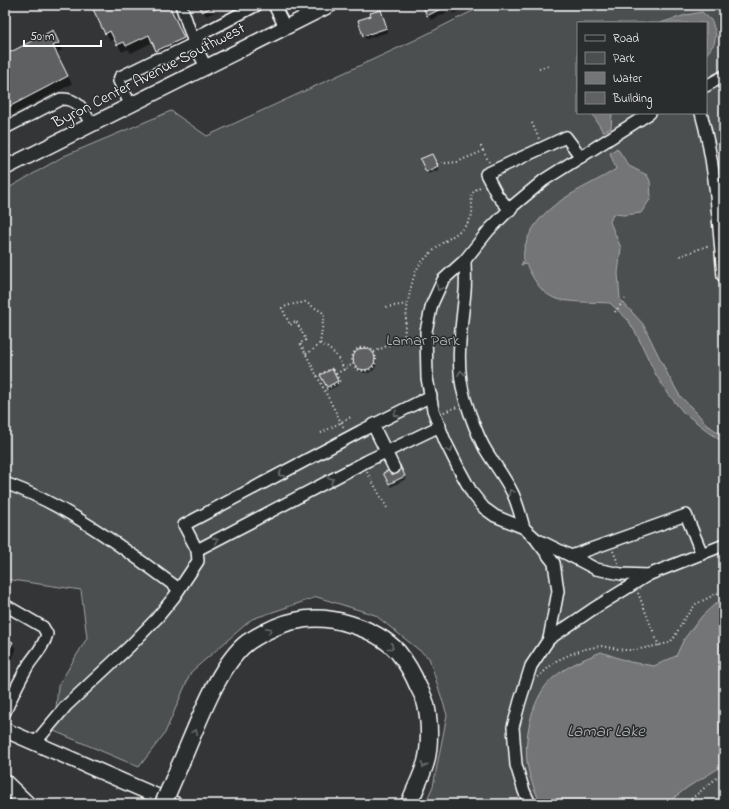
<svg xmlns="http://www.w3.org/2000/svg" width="729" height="809" viewBox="0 0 729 809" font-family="'Indie Flower',sans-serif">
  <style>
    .green { fill: #4c4f50; stroke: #a6a7a8; fill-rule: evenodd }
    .water { fill: #737576; stroke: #abacad }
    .shadow { fill: #0007 }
    .building { fill: #5f6162; stroke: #fff }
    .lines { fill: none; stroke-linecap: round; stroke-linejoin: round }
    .minor-casing { stroke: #fff; stroke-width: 14 }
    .major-casing { stroke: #fff; stroke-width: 17 }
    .highway-casing { stroke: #fff; stroke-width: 19 }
    .path { stroke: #fff; stroke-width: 2; stroke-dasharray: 1 3; stroke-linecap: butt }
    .minor { stroke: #2a2d2e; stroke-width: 11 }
    .major { stroke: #2a2d2e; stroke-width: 14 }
    .highway { stroke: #2a2d2e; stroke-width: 16 }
    .highway-bridge-casing { stroke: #fff; stroke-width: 19; stroke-linecap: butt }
    .highway-bridge { stroke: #2a2d2e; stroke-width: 16 }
    .oneway { stroke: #6a6c6d }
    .labels { text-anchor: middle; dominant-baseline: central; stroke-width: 3; stroke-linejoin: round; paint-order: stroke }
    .street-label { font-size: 16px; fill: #fff; stroke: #2a2d2e }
    .park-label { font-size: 16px; fill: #b7b9b9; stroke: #2a2d2e }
    .water-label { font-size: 17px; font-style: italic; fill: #b2b3b4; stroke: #2a2d2e }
  </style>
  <rect width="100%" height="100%" fill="#333536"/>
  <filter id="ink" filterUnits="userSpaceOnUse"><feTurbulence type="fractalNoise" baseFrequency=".025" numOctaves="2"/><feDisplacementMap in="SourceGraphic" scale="8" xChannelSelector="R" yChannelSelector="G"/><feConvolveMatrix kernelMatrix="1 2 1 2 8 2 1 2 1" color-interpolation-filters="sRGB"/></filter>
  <g filter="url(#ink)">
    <!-- green -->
    <path class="green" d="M484 5H724V804H425L433 786 447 715 429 658 375 615 317 597 252 619 191 672 165 733 139 767 54 731 58 686 87 638 81 590 5 579V190L64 156 171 111 207 136 413 41ZM578 23H706V113H578Z"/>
    <!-- water -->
    <g class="water">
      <path d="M702 12 712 21 716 35 714 44 706 55V23H660L686 15Z"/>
      <path d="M592 113H612L611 128 603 132Z"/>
      <path d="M617 148 629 166 647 175 650 181 651 198 641 213 624 215 613 214 610 222 621 248 618 273 620 299 643 324 669 377 680 396 697 413 707 425 724 436V441L718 439 683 412 669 395 656 375 637 335 628 320 610 303C597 302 562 303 552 297 539 291 532 276 526 264L521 265C525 259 523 256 524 250 525 244 529 235 532 230 551 198 587 188 616 169L610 153Z"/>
      <path d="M724 601V765L688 787 666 804H541C535 791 528 775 527 761 524 735 533 695 553 678 567 666 584 659 601 652L630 662 654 666 676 656 684 639 702 616 716 603Z"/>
    </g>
    <!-- shadow -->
    <g class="shadow">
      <path d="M92 5H149L153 12 168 5 187 45 161 58 153 42 131 53 128 49 122 52 115 38 110 41Z"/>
      <path d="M200 5H229L206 16Z"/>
      <path d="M423 5H470L454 14 452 10 431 20Z"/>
      <path d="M382 14 388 32 366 39 364 35Z"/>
      <path d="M56 39 62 50 56 53 72 84 5 118V56Z"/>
      <path d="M434 158 439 170 428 174 427 171Z"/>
      <path d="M362 349H367L372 352 376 361V366L374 370 369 373H363L358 370 354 361V356L357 351Z"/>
      <path d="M332 371 339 385 329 390 322 376Z"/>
      <path d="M399 466 406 479 391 487 384 474Z"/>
      <path d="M5 639 12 642 16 650 5 675Z"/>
    </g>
    <!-- building -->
    <g class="building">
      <path d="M91 5H150L152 11 164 5H169L184 38 156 51 149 35 126 46 124 42 117 45 110 31 105 34Z"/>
      <path d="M199 5H216L202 12Z"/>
      <path d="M422 5H457L450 9 448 5 427 16Z"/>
      <path d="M381 10 387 28 363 36 358 20 371 16 370 13Z"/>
      <path d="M53 30 59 43 53 46 68 76 5 109V55Z"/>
      <path d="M432 154 438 166 426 172 420 159Z"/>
      <circle cx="364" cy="359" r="11"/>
      <path d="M332 369 338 381 327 387 320 375Z"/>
      <path d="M400 465 405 476 389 484 383 473Z"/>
      <path d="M5 638 13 642 5 659Z"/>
    </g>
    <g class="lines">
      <defs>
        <g id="minor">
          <path d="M181 5 194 43 206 67"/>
          <path d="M274 5 285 27"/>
          <path d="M706 86 724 76"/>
          <path d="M130 104 119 81 120 77 157 59 164 58 197 42 200 35 257 5"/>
          <path d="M650 113 544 180 514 205 489 230 465 260 443 280 432 304 426 331 427 378 433 410 445 441 459 469 472 493 484 508 495 516 524 528 536 539 571 556 596 569 621 574 648 575 724 545"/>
          <path d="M701 113C716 166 718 221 723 276H724"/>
          <path d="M5 128 61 99C78 98 84 111 91 124"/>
          <path d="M510 210 497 195 486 174 566 137 581 157"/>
          <path d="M465 260C465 270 466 281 465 291 462 327 454 363 465 399 470 415 476 432 484 447 493 463 505 477 513 494 518 505 521 517 524 528"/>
          <path d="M431 396 361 431 184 525 197 550 367 461 440 426"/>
          <path d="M373 425 394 468"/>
          <path d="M5 483C69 506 125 549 179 589"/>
          <path d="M537 541 554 563 558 591 549 639"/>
          <path d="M571 556 686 515 702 554"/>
          <path d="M5 605 43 627 47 634C44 646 36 654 29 664 20 679 12 696 5 712"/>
          <path d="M35 743 66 706 130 646 157 618 174 597 198 561 197 550"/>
          <path d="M530 804 524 791 516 765 513 727 520 701 531 666 549 639 593 609 648 575"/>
        </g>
        <g id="major">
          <path d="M5 168 330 5"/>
          <path d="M5 730 175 804"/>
        </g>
        <g id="highway">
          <path d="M179 767C195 732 217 665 248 642 262 633 279 624 295 621 328 613 375 627 398 652 406 662 413 674 418 686 421 692 425 699 426 705 430 721 430 746 426 762 422 776 414 791 409 804"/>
          <path d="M5 783 27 804"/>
        </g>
      </defs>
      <!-- minor casing -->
      <use href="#minor" class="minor-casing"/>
      <!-- major casing -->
      <use href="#major" class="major-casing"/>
      <!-- highway casing -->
      <use href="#highway" class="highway-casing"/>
      <!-- path -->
      <g class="path">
        <path d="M539 69 550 65"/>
        <path d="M532 123 539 139"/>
        <path d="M722 144 724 143"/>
        <path d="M481 146 483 151"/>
        <path d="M437 164 457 162 483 151 489 162"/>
        <path d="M680 256 710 245"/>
        <path d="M386 307 408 304"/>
        <path d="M615 312 625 299"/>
        <path d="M404 338 416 340"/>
        <circle cx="364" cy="359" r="12"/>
        <path d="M374 352 404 338C406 318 409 279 420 264 426 257 434 250 440 245 450 237 465 230 470 219 477 207 464 194 480 187"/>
        <path d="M306 354 314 349 320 343"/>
        <path d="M344 370C338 355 333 351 320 343L324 315 322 312 305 302C297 304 289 304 282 308L290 325 296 321 306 340 300 343 344 428"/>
        <path d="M336 374 353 364"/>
        <path d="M317 376 333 368 340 382 324 390"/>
        <path d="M444 412 457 407"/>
        <path d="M321 433 351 417"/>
        <path d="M367 472 387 508"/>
        <path d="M613 551 618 563"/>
        <path d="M638 593 659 646"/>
        <path d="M538 677 556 661 571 654 585 649 601 646 624 650H635L669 643 674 638 684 619 696 604 724 590"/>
        <path d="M685 804 724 772"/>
      </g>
      <!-- minor -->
      <use href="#minor" class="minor"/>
      <!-- major -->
      <use href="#major" class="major"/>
      <!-- highway -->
      <use href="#highway" class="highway"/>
      <defs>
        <path id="highway-bridge" d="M163 804 179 767"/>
      </defs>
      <!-- highway-bridge casing -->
      <use href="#highway-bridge" class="highway-bridge-casing"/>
      <!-- highway-bridge -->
      <use href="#highway-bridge" class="highway-bridge"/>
    </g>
    <!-- one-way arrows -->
    <defs><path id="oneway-chevron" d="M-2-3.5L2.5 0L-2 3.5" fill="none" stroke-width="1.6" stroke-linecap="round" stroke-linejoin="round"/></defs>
    <g class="oneway">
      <use href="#oneway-chevron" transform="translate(439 288) rotate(116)"/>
      <use href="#oneway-chevron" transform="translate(461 373) rotate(-96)"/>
      <use href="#oneway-chevron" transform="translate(396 414) rotate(153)"/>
      <use href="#oneway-chevron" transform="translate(450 450) rotate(65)"/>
      <use href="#oneway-chevron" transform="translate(281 474) rotate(152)"/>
      <use href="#oneway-chevron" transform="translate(331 480) rotate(-28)"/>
      <use href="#oneway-chevron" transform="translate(511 492) rotate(-118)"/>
      <use href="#oneway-chevron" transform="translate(216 540) rotate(-28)"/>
      <use href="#oneway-chevron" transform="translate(269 630) rotate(-26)"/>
      <use href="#oneway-chevron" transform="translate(391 647) rotate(38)"/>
      <use href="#oneway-chevron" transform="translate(195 732) rotate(-66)"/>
      <use href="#oneway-chevron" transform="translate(424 765) rotate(108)"/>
    </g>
  </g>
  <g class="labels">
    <!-- street labels -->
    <g class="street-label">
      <text transform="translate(149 76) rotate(-27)">Byron Center Avenue Southwest</text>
    </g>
    <!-- park labels -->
    <g class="park-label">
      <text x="423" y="341">Lamar Park</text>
    </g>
    <!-- water labels -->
    <g class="water-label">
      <text x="606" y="731">Lamar Lake</text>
    </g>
  </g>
  <!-- margin -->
  <rect width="729" height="809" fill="none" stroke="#2a2d2e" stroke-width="20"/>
  <rect x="10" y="10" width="709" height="789" fill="none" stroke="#fff" stroke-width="1.5" filter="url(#ink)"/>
  <!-- legend -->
  <rect x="577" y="22" width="130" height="92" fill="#2a2d2e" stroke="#7f8182"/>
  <rect x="585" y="35" width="20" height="6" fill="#2a2d2e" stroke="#7f8182"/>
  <text x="613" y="42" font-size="12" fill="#ffffff">Road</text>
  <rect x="585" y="52" width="20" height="12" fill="#4c4f50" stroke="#7f8182"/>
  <text x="613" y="62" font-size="12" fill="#ffffff">Park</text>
  <rect x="585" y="72" width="20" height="12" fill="#737576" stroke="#7f8182"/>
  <text x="613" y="82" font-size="12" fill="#ffffff">Water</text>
  <rect x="585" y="92" width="20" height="12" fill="#5f6162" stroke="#7f8182"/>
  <text x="613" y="102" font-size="12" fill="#ffffff">Building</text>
  <!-- scale -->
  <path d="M24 40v6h77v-6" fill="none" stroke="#ffffff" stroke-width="2"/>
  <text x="30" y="40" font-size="12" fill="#ffffff" stroke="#2a2d2e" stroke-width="3" paint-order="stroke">50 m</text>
</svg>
